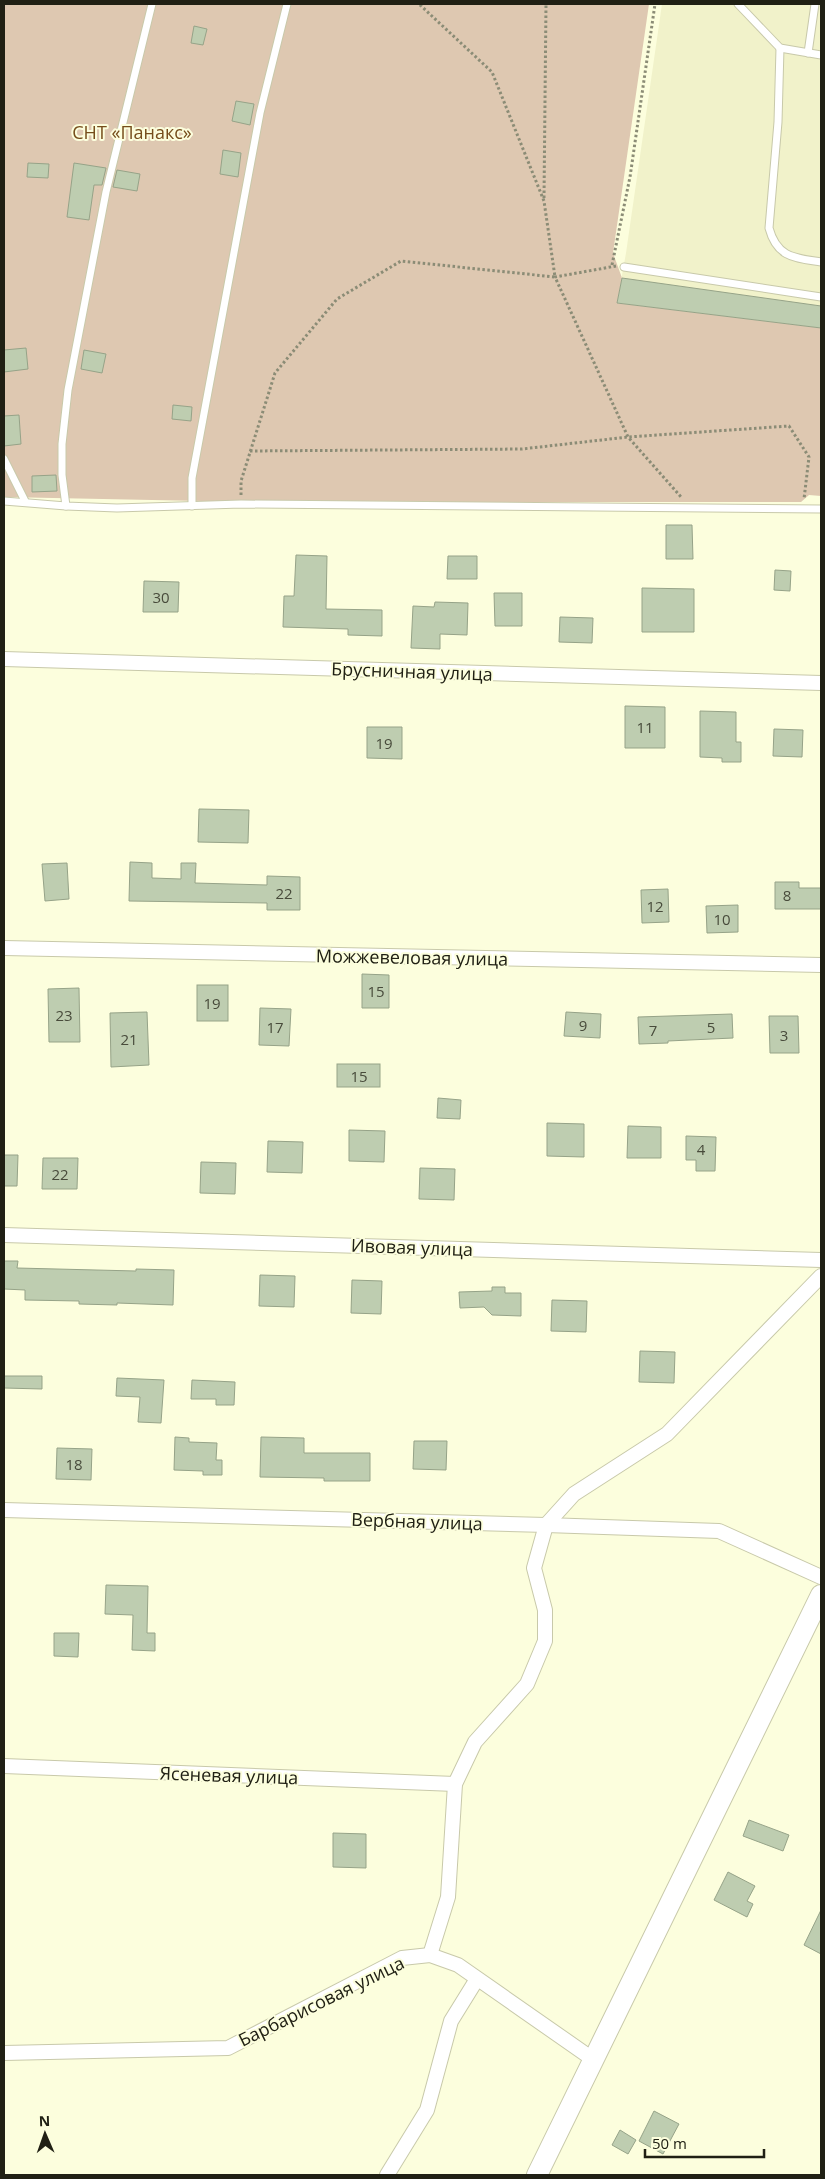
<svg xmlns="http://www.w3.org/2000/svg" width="825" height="2179" viewBox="0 0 825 2179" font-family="'Open Sans',sans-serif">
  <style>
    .built { fill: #f1f2ca }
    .green { fill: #dec8b1 }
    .building { fill: #becdb0; stroke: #96a388 }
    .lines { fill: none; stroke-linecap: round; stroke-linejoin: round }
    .lane-casing { stroke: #c8c9aa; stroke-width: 9 }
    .street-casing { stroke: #c8c9aa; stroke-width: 16 }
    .secondary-casing { stroke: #c8c9aa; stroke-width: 22 }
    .path { stroke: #8b8c76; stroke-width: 3; stroke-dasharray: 2.5 2.5; stroke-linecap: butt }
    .lane { stroke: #fff; stroke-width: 7 }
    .street { stroke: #fff; stroke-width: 14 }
    .secondary { stroke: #fff; stroke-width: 20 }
    .labels { text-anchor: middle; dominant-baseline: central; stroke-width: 4; stroke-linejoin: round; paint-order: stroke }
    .number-label { font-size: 15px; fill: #484b3b }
    .park-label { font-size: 18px; fill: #754d1b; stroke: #fcfedd }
    .street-label { font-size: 18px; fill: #202014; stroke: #fcfedd }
  </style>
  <rect width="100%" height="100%" fill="#fcfedd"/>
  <!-- built -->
  <path class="built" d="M662 4H821V328L617 303 626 253Z"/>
  <!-- green -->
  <path class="green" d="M4 4H649L613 253 622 278 617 303 821 328V496L809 495 801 502H251L4 497Z"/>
  <!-- building -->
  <g class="building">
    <path d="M194 26 207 29 203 45 191 43Z"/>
    <path d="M236 101 254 104 250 125 232 121Z"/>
    <path d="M223 150 241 153 238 177 220 174Z"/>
    <path d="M28 163 49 164 48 178 27 177Z"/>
    <path d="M74 163 106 168 102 185H94L89 220 67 217Z"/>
    <path d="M117 170 140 174 137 191 113 187Z"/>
    <path d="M622 278 821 306V328L617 303Z"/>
    <path d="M26 348 28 369 4 372V350Z"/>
    <path d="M84 350 106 354 102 373 81 369Z"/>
    <path d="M173 405 192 407 191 421 172 419Z"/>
    <path d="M19 415 21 444 4 446V416Z"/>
    <path d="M56 475 57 491 32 492V476Z"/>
    <path d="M666 525H692L693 559H666Z"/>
    <path d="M296 555 327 556 326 609 382 610V636L348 635V629L283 627 284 596H294Z"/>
    <path d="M448 556H477V579H447Z"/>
    <path d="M775 570 791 571 790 591 774 590Z"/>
    <path d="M144 581 179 582 178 612H143Z"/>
    <path d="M642 588 694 589V632H642Z"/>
    <path d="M494 593H522V626H495Z"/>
    <path d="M435 602 468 603 467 635 440 634V649L411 648 413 606 434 607Z"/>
    <path d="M560 617 593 618 592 643 559 642Z"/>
    <path d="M625 706 665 707V748H625Z"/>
    <path d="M700 711 736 712V742H741V762H722V758L700 757Z"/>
    <path d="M367 727H402V759L367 758Z"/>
    <path d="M774 729 803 730 802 757 773 756Z"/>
    <path d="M199 809 249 810 248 843 198 842Z"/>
    <path d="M130 862 152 863V878L181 879V863H196L195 883 267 885V876L300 877V910H267V903L129 901Z"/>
    <path d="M67 863 69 899 45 901 42 864Z"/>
    <path d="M775 882H799V888H821V909H775Z"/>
    <path d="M668 889 669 922 642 923 641 890Z"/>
    <path d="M738 905V932L707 933 706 906Z"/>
    <path d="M362 974 389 975V1008H362Z"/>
    <rect x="197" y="985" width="31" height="36"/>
    <path d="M79 988 80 1042H49L48 989Z"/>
    <path d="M260 1008 291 1009 289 1046 259 1045Z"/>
    <path d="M147 1012 149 1065 111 1067 110 1013Z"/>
    <path d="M566 1012 601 1014 600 1038 564 1036Z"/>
    <path d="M732 1014 733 1038 668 1041V1043L639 1044 638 1017Z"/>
    <path d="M769 1016H798L799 1053H770Z"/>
    <rect x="337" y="1064" width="43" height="23"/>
    <path d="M438 1098 461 1100 460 1119 437 1118Z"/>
    <path d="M547 1123 584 1124V1157L547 1156Z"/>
    <path d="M628 1126 661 1127V1158H627Z"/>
    <path d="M349 1130 385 1131 384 1162 349 1161Z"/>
    <path d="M686 1136 716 1137 715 1171H696V1160H686Z"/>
    <path d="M268 1141 303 1142 302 1173 267 1172Z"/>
    <path d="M4 1155H18L17 1186H4Z"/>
    <path d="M43 1158H78L77 1189H42Z"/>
    <path d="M201 1162 236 1163 235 1194 200 1193Z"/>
    <path d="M420 1168 455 1169 454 1200 419 1199Z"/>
    <path d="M4 1261H18L17 1268 136 1271V1269L174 1270 173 1305 117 1303V1305L79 1304V1301L25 1300V1290L4 1289Z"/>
    <path d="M260 1275 295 1276 294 1307 259 1306Z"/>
    <path d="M352 1280 382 1281 381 1314 351 1313Z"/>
    <path d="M492 1287H505V1293H521V1316L492 1315 484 1307 460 1308 459 1292 492 1291Z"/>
    <path d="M552 1300 587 1301 586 1332 551 1331Z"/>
    <path d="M640 1351 675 1352 674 1383 639 1382Z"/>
    <path d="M4 1376H42V1389L4 1388Z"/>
    <path d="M117 1378 164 1380 161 1423 138 1422 140 1397 116 1396Z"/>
    <path d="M192 1380 235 1382 234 1405H216V1399H191Z"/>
    <path d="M175 1437 189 1438V1442L217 1443 216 1460H222V1475H203V1471L174 1470Z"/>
    <path d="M261 1437 304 1438V1453H370V1481H324V1478L260 1477Z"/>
    <path d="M414 1441H447L446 1470 413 1469Z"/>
    <path d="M57 1448 92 1449 91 1480 56 1479Z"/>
    <path d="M106 1585 148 1586 147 1633H155V1651L132 1650 133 1615 105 1614Z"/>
    <path d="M54 1633H79L78 1657 54 1656Z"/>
    <path d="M749 1820 789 1835 783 1851 743 1836Z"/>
    <path d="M333 1833 366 1834V1868L333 1867Z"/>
    <path d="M728 1872 755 1886 747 1901 753 1904 747 1917 714 1900Z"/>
    <path d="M821 1910V1954L804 1945Z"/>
    <path d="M654 2111 679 2124 663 2154 639 2141Z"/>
    <path d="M620 2130 636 2140 628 2154 612 2145Z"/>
  </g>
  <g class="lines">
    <defs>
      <g id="lane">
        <path d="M738 4 780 48 821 55"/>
        <path d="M780 48 778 122 769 228C777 258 795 258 821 262"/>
        <path d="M808 53 815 4"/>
        <path d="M624 267 821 297"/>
        <path d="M4 459 25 501"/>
        <path d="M4 501 66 506 117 508 241 504 821 509"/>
        <path d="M66 506 62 475V444L68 390 106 192 152 4"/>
        <path d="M192 506V478L260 113 287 4"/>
      </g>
      <g id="street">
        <path d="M4 659 821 683"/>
        <path d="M4 948 821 965"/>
        <path d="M4 1235 821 1260"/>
        <path d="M4 1510 546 1525 719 1531 821 1577"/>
        <path d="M4 1766 455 1784"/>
        <path d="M430 1955 448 1897 455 1784 475 1742 527 1684 545 1641V1610L534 1568 546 1525 574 1494 667 1434 821 1276"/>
        <path d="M4 2053 228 2048 402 1958 430 1955 458 1965 594 2060"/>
        <path d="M387 2175 427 2110 451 2021 477 1979"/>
      </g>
      <path id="secondary" d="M537 2175 821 1595"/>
    </defs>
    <!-- lane casing -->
    <use href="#lane" class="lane-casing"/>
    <!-- street casing -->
    <use href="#street" class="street-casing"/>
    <!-- secondary casing -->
    <use href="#secondary" class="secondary-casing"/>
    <!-- path -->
    <g class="path">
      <path d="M544 198 546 4"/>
      <path d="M612 265 630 177 655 4"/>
      <path d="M616 266 555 277 628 437 682 498"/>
      <path d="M250 451 522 449 628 437 789 426 809 457 804 499"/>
      <path d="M241 495V481L275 373 337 299 401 261 555 277 544 201 492 72 419 4"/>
    </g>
    <!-- lane -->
    <use href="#lane" class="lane"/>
    <!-- street -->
    <use href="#street" class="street"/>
    <!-- secondary -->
    <use href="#secondary" class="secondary"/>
  </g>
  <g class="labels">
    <!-- number labels -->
    <g class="number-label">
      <text x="161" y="597">30</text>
      <text x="645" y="727">11</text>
      <text x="384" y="743">19</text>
      <text x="284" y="893">22</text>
      <text x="787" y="895">8</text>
      <text x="655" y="906">12</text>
      <text x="722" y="919">10</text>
      <text x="376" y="991">15</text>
      <text x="212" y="1003">19</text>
      <text x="64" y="1015">23</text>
      <text x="583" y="1025">9</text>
      <text x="275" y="1027">17</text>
      <text x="711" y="1027">5</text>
      <text x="653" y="1030">7</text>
      <text x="784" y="1035">3</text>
      <text x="129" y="1039">21</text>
      <text x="359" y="1076">15</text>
      <text x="701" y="1149">4</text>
      <text x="60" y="1174">22</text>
      <text x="74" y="1464">18</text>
    </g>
    <!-- park labels -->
    <g class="park-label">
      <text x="132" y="132">СНТ «Панакс»</text>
    </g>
    <!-- street labels -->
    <g class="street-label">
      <text transform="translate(412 671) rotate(2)">Брусничная улица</text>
      <text transform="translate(412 957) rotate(1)">Можжевеловая улица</text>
      <text transform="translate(412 1247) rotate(2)">Ивовая улица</text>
      <text transform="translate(417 1521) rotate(2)">Вербная улица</text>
      <text transform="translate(229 1775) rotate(2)">Ясеневая улица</text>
      <text transform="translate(321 2001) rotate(-26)">Барбарисовая улица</text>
    </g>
  </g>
  <!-- border -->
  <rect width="825" height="2179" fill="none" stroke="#202014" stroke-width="10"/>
  <!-- north arrow -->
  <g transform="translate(45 2134) rotate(358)" stroke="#fcfedd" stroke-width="4" paint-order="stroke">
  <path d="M0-4L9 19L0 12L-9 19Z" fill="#202014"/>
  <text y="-8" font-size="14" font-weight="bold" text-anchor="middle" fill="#202014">N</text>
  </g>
  <!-- scale -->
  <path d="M645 2149v8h119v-8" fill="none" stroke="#202014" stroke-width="2.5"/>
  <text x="652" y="2149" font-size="15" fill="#202014" stroke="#fcfedd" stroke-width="4" paint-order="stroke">50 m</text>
</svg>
